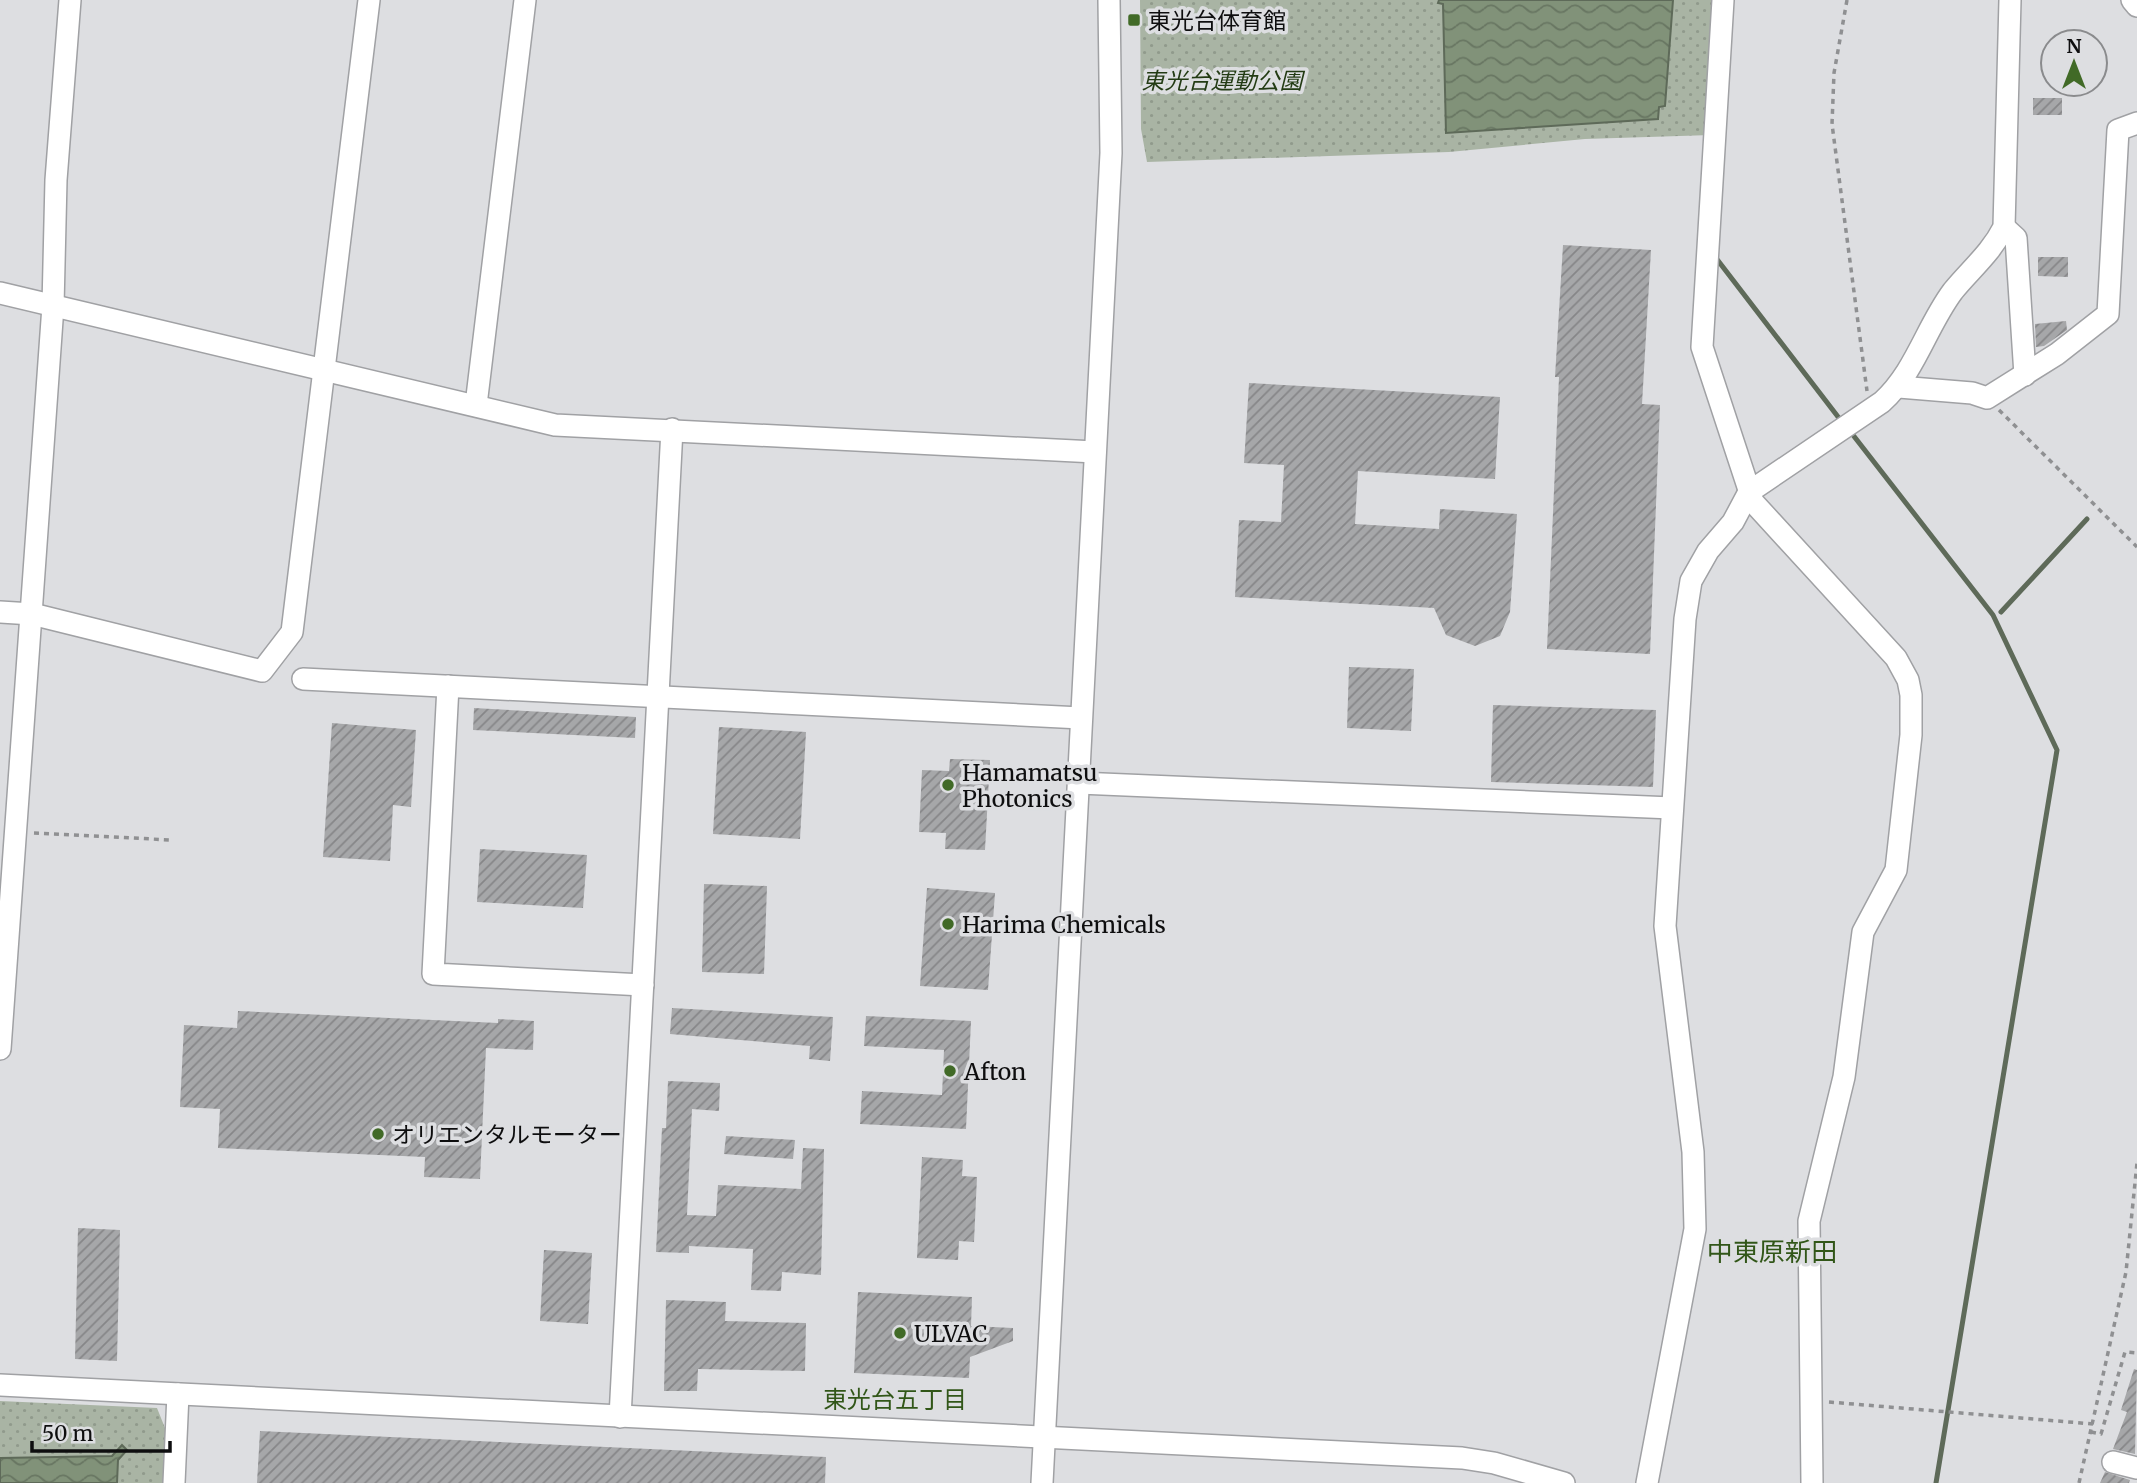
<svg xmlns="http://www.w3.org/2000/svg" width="2137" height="1483" viewBox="0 0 2137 1483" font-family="Merriweather,'Noto Sans JP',serif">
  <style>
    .grass { fill: url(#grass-dots) }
    .water { fill: url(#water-waves); stroke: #5e6a59; stroke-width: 2 }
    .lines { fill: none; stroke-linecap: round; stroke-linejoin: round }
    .stream { stroke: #5e6a59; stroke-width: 5 }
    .building { fill: url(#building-hatch) }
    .minor-casing { stroke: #a0a1a4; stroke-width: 24 }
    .path { stroke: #8f9092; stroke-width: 3.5; stroke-dasharray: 5 5; stroke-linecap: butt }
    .minor { stroke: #fff; stroke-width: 21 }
    .poi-dot { fill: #416a27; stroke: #dddee1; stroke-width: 2.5 }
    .labels { text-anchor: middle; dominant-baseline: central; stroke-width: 7; stroke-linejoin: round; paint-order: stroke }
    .poi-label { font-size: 23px; fill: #0e0e0f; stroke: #dddee1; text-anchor: start }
    .park-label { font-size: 23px; font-style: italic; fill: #233b14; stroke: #dddee1 }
    .neighbourhood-label { font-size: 24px; fill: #315618; stroke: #dddee1 }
    .quarter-label { font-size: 26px; fill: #315618; stroke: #dddee1 }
  </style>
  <defs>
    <pattern id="grass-dots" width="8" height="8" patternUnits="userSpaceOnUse" patternTransform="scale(1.75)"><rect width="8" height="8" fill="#a9b4a4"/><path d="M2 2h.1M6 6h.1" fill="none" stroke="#909a8c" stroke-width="1.8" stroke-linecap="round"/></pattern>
    <pattern id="water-waves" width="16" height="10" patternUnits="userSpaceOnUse" patternTransform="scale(1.75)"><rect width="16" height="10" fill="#819279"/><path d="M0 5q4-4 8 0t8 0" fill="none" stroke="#687662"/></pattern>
    <pattern id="building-hatch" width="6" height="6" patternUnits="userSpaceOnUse" patternTransform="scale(1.75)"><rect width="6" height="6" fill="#a6a7a9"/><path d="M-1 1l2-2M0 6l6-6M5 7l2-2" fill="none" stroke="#868688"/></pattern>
  </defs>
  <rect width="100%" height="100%" fill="#dddee1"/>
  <!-- grass -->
  <g class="grass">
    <path d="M1140 0H1716L1711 135 1585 139 1449 152 1147 162 1141 129Z"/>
    <path d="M0 1401 157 1408 167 1433 165 1483H0Z"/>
  </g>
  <!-- water -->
  <g class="water">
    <path d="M1439 0H1673L1665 106 1659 107 1658 119 1446 133 1443 4 1438 3Z"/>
    <path d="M122 1445 127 1450 118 1460 117 1483H0V1458L112 1456Z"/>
  </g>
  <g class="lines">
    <!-- stream -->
    <g class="stream">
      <path d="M1716 258 1842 422"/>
      <path d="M1853 435 1993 615 2057 750 1936 1483"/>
      <path d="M2001 612 2087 519"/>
    </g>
  </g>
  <!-- building -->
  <g class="building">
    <rect x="2033" y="98" width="29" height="17"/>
    <path d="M1563 245 1651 250 1642 404 1660 405 1650 654 1547 649 1559 377H1555Z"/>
    <path d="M2038 257H2068V277L2038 276Z"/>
    <path d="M2066 321 2067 330 2044 346 2036 347 2035 324Z"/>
    <path d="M1249 383 1500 397 1495 479 1358 471 1355 524 1439 529 1440 509 1517 514 1510 612 1500 636 1475 646 1446 635 1434 608 1235 597 1239 520 1281 522 1284 465 1244 463Z"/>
    <path d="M1349 667 1414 669 1411 731 1347 728Z"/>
    <path d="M1493 705 1656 710 1653 787 1491 782Z"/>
    <path d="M474 708 636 717 635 738 473 730Z"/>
    <path d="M332 723 416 730 411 807 393 805 390 861 323 857Z"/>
    <path d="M719 727 806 732 800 839 713 834Z"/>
    <path d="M950 759 990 760 985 850 945 849 946 833 919 832 922 770 949 771Z"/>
    <path d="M480 849 587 855 583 908 477 902Z"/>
    <path d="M704 884 767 886 764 974 702 972Z"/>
    <path d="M927 888 995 893 988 990 920 986Z"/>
    <path d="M672 1008 833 1017 830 1061 809 1059 810 1046 670 1034Z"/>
    <path d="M238 1011 498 1023V1019L534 1021 533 1050 486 1048 480 1179 424 1177 425 1157 218 1148 220 1109 180 1107 184 1025 237 1028Z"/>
    <path d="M866 1016 971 1021 966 1129 860 1124 862 1091 942 1095 944 1050 864 1046Z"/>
    <path d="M668 1081 720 1083 719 1111 692 1109 687 1215 716 1216 718 1185 801 1189 803 1148 824 1149 821 1275 782 1272 781 1291 751 1290 753 1249 689 1246V1253L656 1252 662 1128H666Z"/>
    <path d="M726 1136 795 1140 793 1159 724 1154Z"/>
    <path d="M922 1157 963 1160 962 1176 977 1177 974 1242 959 1241 958 1260 917 1258Z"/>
    <path d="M78 1228 120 1230 117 1361 75 1359Z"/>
    <path d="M544 1250 592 1253 588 1324 540 1321Z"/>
    <path d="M858 1292 972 1297 971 1326 1013 1328V1341L970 1357 969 1378 854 1373Z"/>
    <path d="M666 1300 726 1302 725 1321 806 1323 805 1371 698 1369 697 1391H664Z"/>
    <path d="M2134 1369 2137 1370 2135 1454 2113 1449 2127 1412 2121 1410Z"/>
    <path d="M260 1431 826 1457 825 1483H257Z"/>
    <path d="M2105 1472 2130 1480 2129 1483H2100Z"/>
  </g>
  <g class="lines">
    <defs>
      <g id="minor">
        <path d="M1723 0 1702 347 1753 502 1896 658 1908 680 1911 695V735L1896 870 1863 932 1844 1077 1809 1221 1812 1483"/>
        <path d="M2132 0 2137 6"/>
        <path d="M2004 227 2016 238 2025 375"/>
        <path d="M0 293 555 425 1095 452"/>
        <path d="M1899 387 1972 393 1987 398 2057 354 2108 314 2118 130 2137 123"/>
        <path d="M476 405 525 0"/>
        <path d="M0 612 32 614 262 671 292 632 369 0"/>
        <path d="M303 679 1081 718"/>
        <path d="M448 686 433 974 643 985"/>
        <path d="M1079 783 1672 808"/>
        <path d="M0 1049 53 306 56 180 70 0"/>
        <path d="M0 1385 1462 1458 1494 1463 1564 1483"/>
        <path d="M620 1417 672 429"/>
        <path d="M2113 1462 2137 1468"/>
        <path d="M174 1483 178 1394"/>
        <path d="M1042 1483 1111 153 1109 0"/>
        <path d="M1647 1483 1695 1229 1693 1152 1665 926 1685 619 1691 581 1708 551 1733 522 1749 492 1882 402C1916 371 1926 327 1953 291 1971 269 1991 253 2004 227L2010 0"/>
      </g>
    </defs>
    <!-- minor casing -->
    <use href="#minor" class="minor-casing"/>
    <!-- path -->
    <g class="path">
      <path d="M1847 0 1834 73 1832 124 1867 391"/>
      <path d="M1999 410 2137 547"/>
      <path d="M34 833 171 840"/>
      <path d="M1829 1402 2093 1424"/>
      <path d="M2091 1432 2101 1434 2125 1352 2137 1353"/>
      <path d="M2079 1483 2126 1272 2137 1163"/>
    </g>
    <!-- minor -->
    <use href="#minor" class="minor"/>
  </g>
  <!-- markers -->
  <g class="poi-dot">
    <rect x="1127" y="13" width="14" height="14" rx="3.5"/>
    <circle cx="948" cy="785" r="7"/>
    <circle cx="948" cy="924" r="7"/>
    <circle cx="950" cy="1071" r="7"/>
    <circle cx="378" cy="1134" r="7"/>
    <circle cx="900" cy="1333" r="7"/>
  </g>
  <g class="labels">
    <!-- poi labels -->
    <g class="poi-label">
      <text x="1148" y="20">東光台体育館</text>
      <text x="962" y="772">Hamamatsu<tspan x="962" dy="26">Photonics</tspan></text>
      <text x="962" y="924">Harima Chemicals</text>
      <text x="964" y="1071">Afton</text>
      <text x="392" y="1134">オリエンタルモーター</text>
      <text x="914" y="1333">ULVAC</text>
    </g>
    <!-- park labels -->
    <g class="park-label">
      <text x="1222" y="80">東光台運動公園</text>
    </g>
    <!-- neighbourhood labels -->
    <g class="neighbourhood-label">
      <text x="895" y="1399">東光台五丁目</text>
    </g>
    <!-- quarter labels -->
    <g class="quarter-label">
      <text x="1772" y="1251">中東原新田</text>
    </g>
  </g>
  <!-- north arrow -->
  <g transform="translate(2074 63)"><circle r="33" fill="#dddee1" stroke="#8a8b8d" stroke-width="2"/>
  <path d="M0-5L12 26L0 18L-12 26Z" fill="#416a27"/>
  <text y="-10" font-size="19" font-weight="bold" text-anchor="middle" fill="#0e0e0f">N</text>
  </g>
  <!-- scale -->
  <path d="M32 1441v10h138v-10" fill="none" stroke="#0e0e0f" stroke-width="3.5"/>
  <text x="42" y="1441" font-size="21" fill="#0e0e0f" stroke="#dddee1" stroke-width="5" paint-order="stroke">50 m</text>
</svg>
